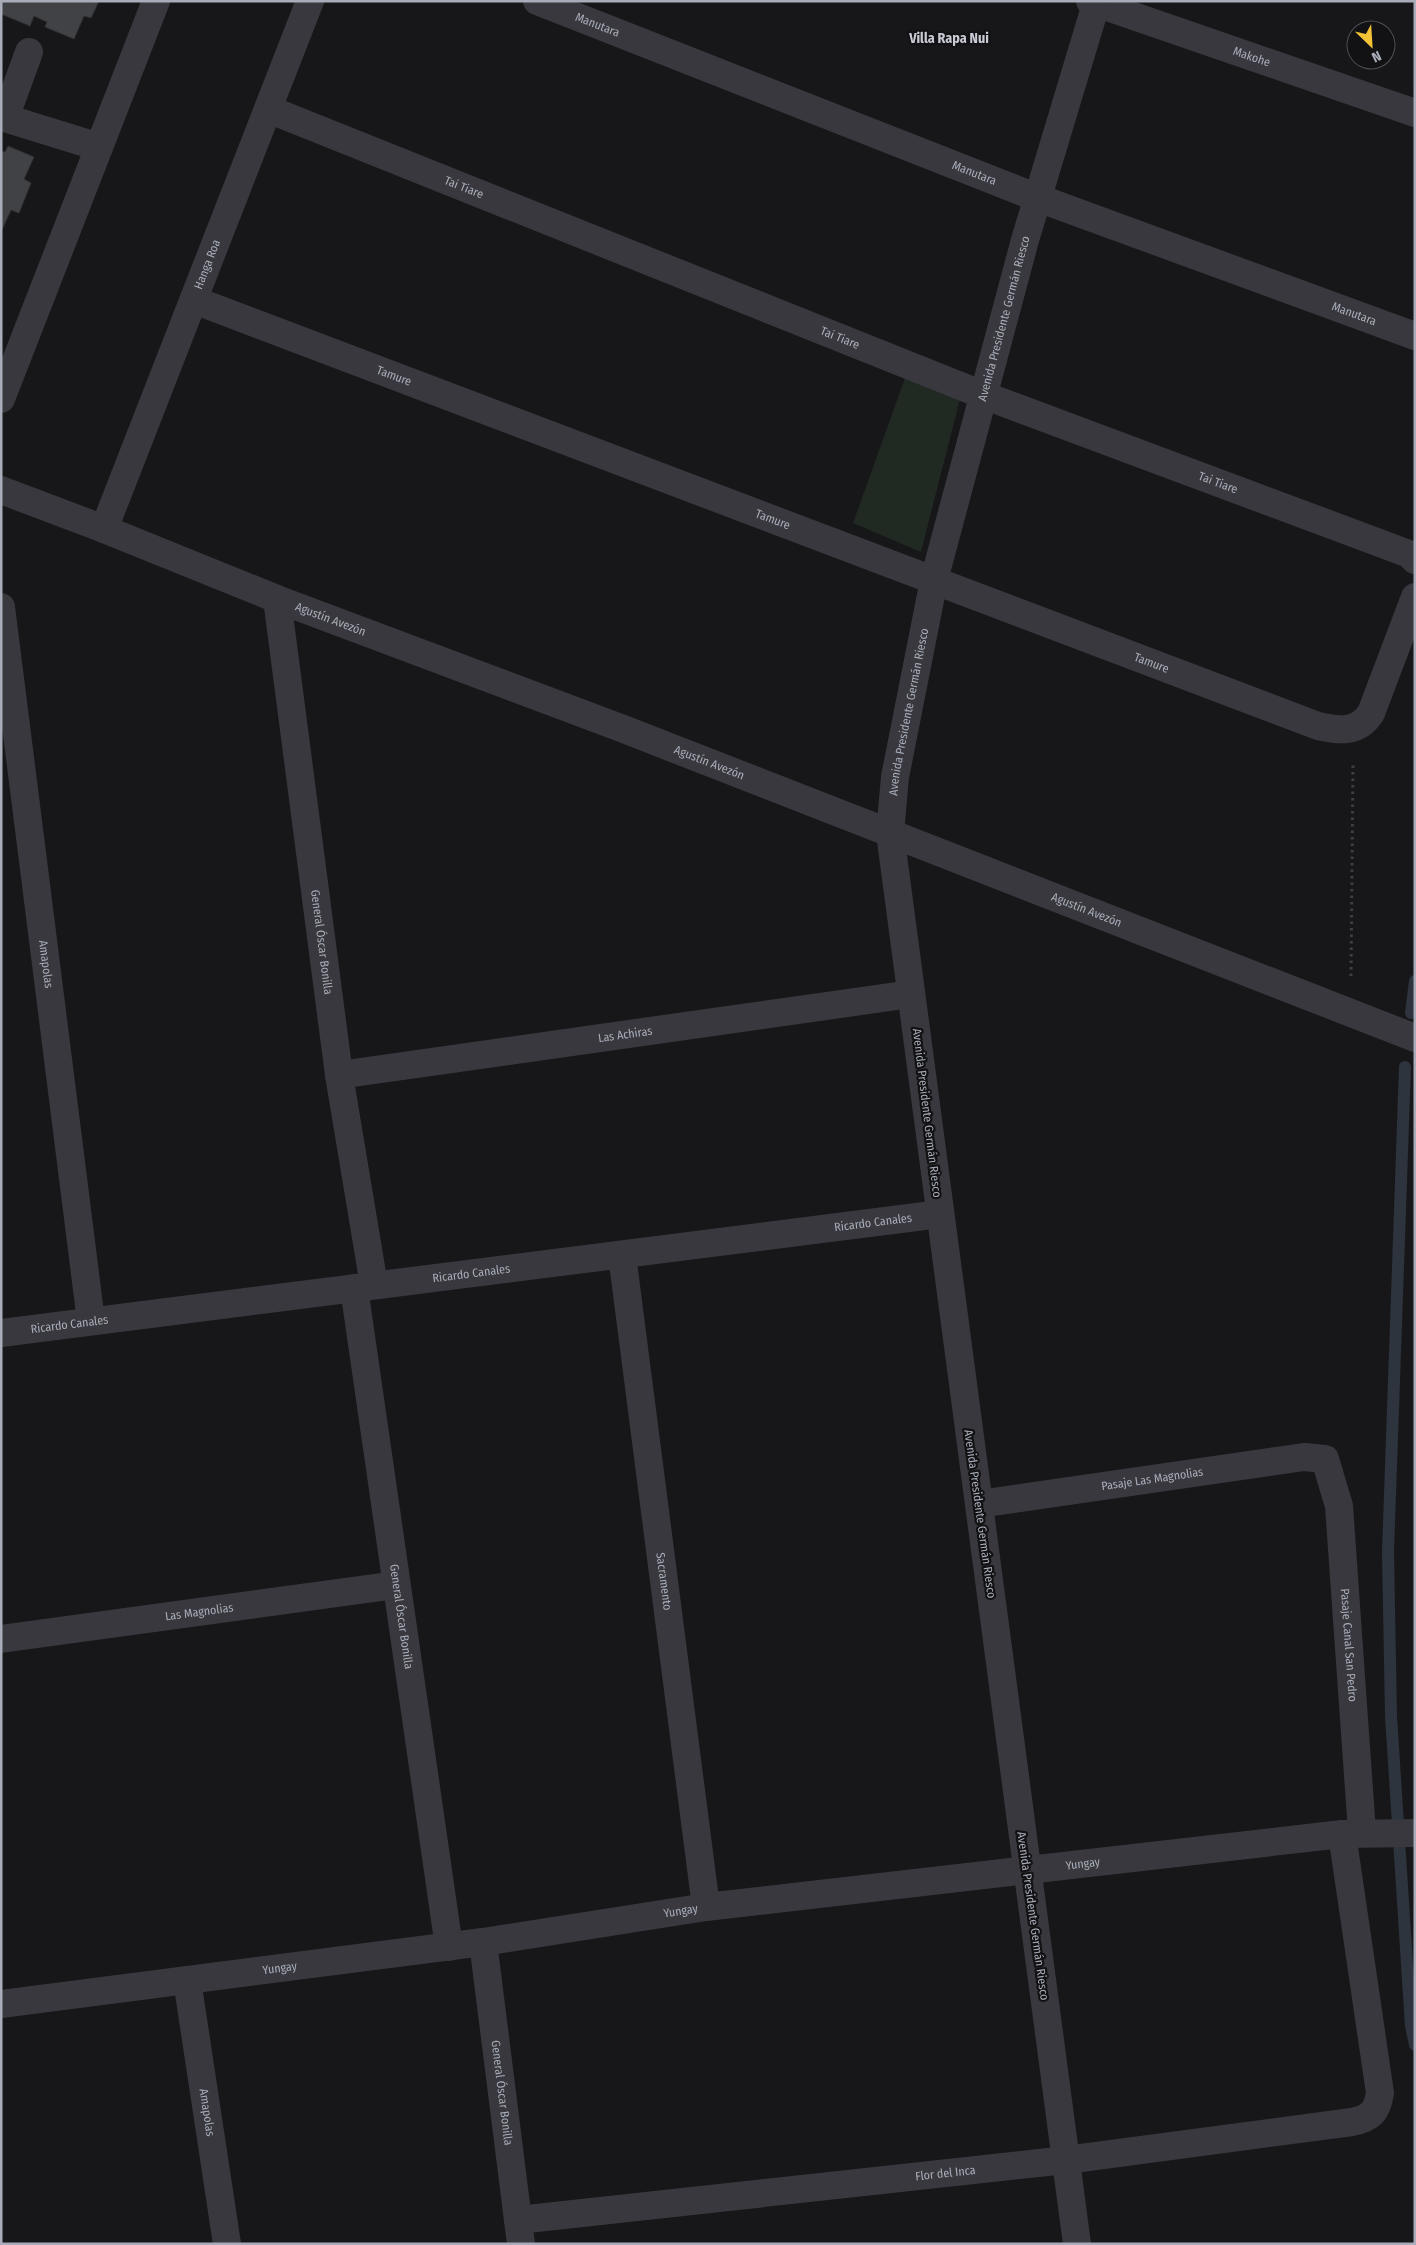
<svg xmlns="http://www.w3.org/2000/svg" width="1416" height="2245" viewBox="0 0 1416 2245" font-family="'Fira Sans Condensed',sans-serif">
  <style>
    .green { fill: #212923 }
    .lines { fill: none; stroke-linecap: round; stroke-linejoin: round }
    .stream { stroke: #2d343d; stroke-width: 12 }
    .building { fill: #414246; stroke: #313135 }
    .path { stroke: #3e3f45; stroke-width: 3; stroke-dasharray: 2.5 4; stroke-linecap: butt }
    .minor { stroke: #38383e; stroke-width: 28 }
    .labels { text-anchor: middle; dominant-baseline: central; stroke-width: 4.5; stroke-linejoin: round; paint-order: stroke }
    .street-label { font-size: 12px; fill: #a9adb9; stroke: #121214 }
    .neighbourhood-label { font-size: 14px; font-weight: bold; fill: #caccd5; stroke: #121214 }
  </style>
  <rect width="100%" height="100%" fill="#171719"/>
  <!-- green -->
  <path class="green" d="M905 378 960 399 921 552 853 523Z"/>
  <g class="lines">
    <!-- stream -->
    <g class="stream">
      <path d="M1411 1013 1415 981"/>
      <path d="M1405 1067 1388 1552 1391 1716 1411 2026 1415 2045"/>
    </g>
  </g>
  <!-- building -->
  <g class="building">
    <path d="M1 1H99L91 18 84 16 74 39 45 27 47 22 34 16 30 26 1 14Z"/>
    <path d="M8 146 34 157 24 179 31 183 19 213 11 210 1 232V151L5 152Z"/>
  </g>
  <g class="lines">
    <!-- path -->
    <path class="path" d="M1351 976 1353 765"/>
    <!-- minor -->
    <g class="minor">
      <path id="s1" d="M537 1 1038 198 1415 336"/>
      <path id="s2" d="M1090 1 1415 113"/>
      <path d="M29 52 5 118 99 147"/>
      <path id="s3" d="M268 109 983 395 1409 554 1415 560"/>
      <path id="s4" d="M194 300 1318 726C1340 731 1358 733 1371 713L1415 597"/>
      <path d="M1 399 156 1"/>
      <path id="s5" d="M1 490 104 529 277 599 621 728 1415 1038"/>
      <path id="s6" d="M104 529 310 1"/>
      <path id="s7" d="M277 599 339 1075 374 1285"/>
      <path id="s8" d="M1 607 91 1321"/>
      <path id="s9" d="M339 1075 911 994"/>
      <path id="s10" d="M622 1255 706 1907"/>
      <path id="s11" d="M354 1288 449 1947"/>
      <path id="s12" d="M1 1333 940 1214"/>
      <path id="s13" d="M979 1504 1304 1457 1325 1459 1339 1506 1362 1832"/>
      <path id="s14" d="M1 1639 396 1585"/>
      <path id="s15" d="M483 1942 521 2244"/>
      <path id="s16" d="M187 1980 227 2244"/>
      <path id="s17" d="M1 2004 483 1942 706 1907 1342 1834 1415 1833"/>
      <path id="s18" d="M518 2220 1066 2160 1352 2122C1371 2118 1377 2112 1380 2093L1342 1834"/>
      <path id="s19" d="M1077 2244 890 833 895 777 934 580 1025 240 1097 1"/>
    </g>
  </g>
  <g class="labels">
    <!-- street labels -->
    <g class="street-label">
      <text stroke="none"><textPath href="#s1" startOffset="65">Manutara</textPath></text>
      <text stroke="none"><textPath href="#s2" startOffset="171">Makohe</textPath></text>
      <text stroke="none"><textPath href="#s1" startOffset="470">Manutara</textPath></text>
      <text stroke="none"><textPath href="#s3" startOffset="211">Tai Tiare</textPath></text>
      <text stroke="none"><textPath href="#s6" startOffset="284">Hanga Roa</textPath></text>
      <text stroke="none"><textPath href="#s1" startOffset="875">Manutara</textPath></text>
      <text stroke="none"><textPath href="#s19" startOffset="1951">Avenida Presidente Germán Riesco</textPath></text>
      <text stroke="none"><textPath href="#s3" startOffset="616">Tai Tiare</textPath></text>
      <text stroke="none"><textPath href="#s4" startOffset="214">Tamure</textPath></text>
      <text stroke="none"><textPath href="#s3" startOffset="1021">Tai Tiare</textPath></text>
      <text stroke="none"><textPath href="#s4" startOffset="619">Tamure</textPath></text>
      <text stroke="none"><textPath href="#s5" startOffset="354">Agustín Avezón</textPath></text>
      <text stroke="none"><textPath href="#s4" startOffset="1024">Tamure</textPath></text>
      <text stroke="none"><textPath href="#s19" startOffset="1546">Avenida Presidente Germán Riesco</textPath></text>
      <text stroke="none"><textPath href="#s5" startOffset="759">Agustín Avezón</textPath></text>
      <text stroke="none"><textPath href="#s5" startOffset="1164">Agustín Avezón</textPath></text>
      <text stroke="none"><textPath href="#s7" startOffset="346">General Óscar Bonilla</textPath></text>
      <text stroke="none"><textPath href="#s8" startOffset="360">Amapolas</textPath></text>
      <text stroke="none"><textPath href="#s9" startOffset="289">Las Achiras</textPath></text>
      <text transform="translate(927 1113) rotate(83)">Avenida Presidente Germán Riesco</text>
      <text stroke="none"><textPath href="#s12" startOffset="879">Ricardo Canales</textPath></text>
      <text stroke="none"><textPath href="#s12" startOffset="474">Ricardo Canales</textPath></text>
      <text stroke="none"><textPath href="#s12" startOffset="69">Ricardo Canales</textPath></text>
      <text stroke="none"><textPath href="#s13" startOffset="175">Pasaje Las Magnolias</textPath></text>
      <text transform="translate(980 1514) rotate(82)">Avenida Presidente Germán Riesco</text>
      <text stroke="none"><textPath href="#s10" startOffset="329">Sacramento</textPath></text>
      <text stroke="none"><textPath href="#s14" startOffset="200">Las Magnolias</textPath></text>
      <text stroke="none"><textPath href="#s11" startOffset="332">General Óscar Bonilla</textPath></text>
      <text stroke="none"><textPath href="#s13" startOffset="538">Pasaje Canal San Pedro</textPath></text>
      <text stroke="none"><textPath href="#s17" startOffset="1091">Yungay</textPath></text>
      <text stroke="none"><textPath href="#s17" startOffset="686">Yungay</textPath></text>
      <text transform="translate(1033 1916) rotate(82)">Avenida Presidente Germán Riesco</text>
      <text stroke="none"><textPath href="#s17" startOffset="281">Yungay</textPath></text>
      <text stroke="none"><textPath href="#s15" startOffset="152">General Óscar Bonilla</textPath></text>
      <text stroke="none"><textPath href="#s16" startOffset="134">Amapolas</textPath></text>
      <text stroke="none"><textPath href="#s18" startOffset="430">Flor del Inca</textPath></text>
    </g>
    <!-- neighbourhood labels -->
    <g class="neighbourhood-label">
      <text x="949" y="38">Villa Rapa Nui</text>
    </g>
  </g>
  <!-- border -->
  <rect width="1416" height="2245" fill="none" stroke="#a9adb9" stroke-width="5"/>
  <!-- north arrow -->
  <g transform="translate(1371 45) rotate(155)"><circle r="24" fill="#121214" stroke="#4e5056"/>
  <path d="M0-4L9 19L0 12L-9 19Z" fill="#f2c336"/>
  <text y="-8" font-size="14" font-weight="bold" text-anchor="middle" fill="#a9adb9">N</text>
  </g>
</svg>
